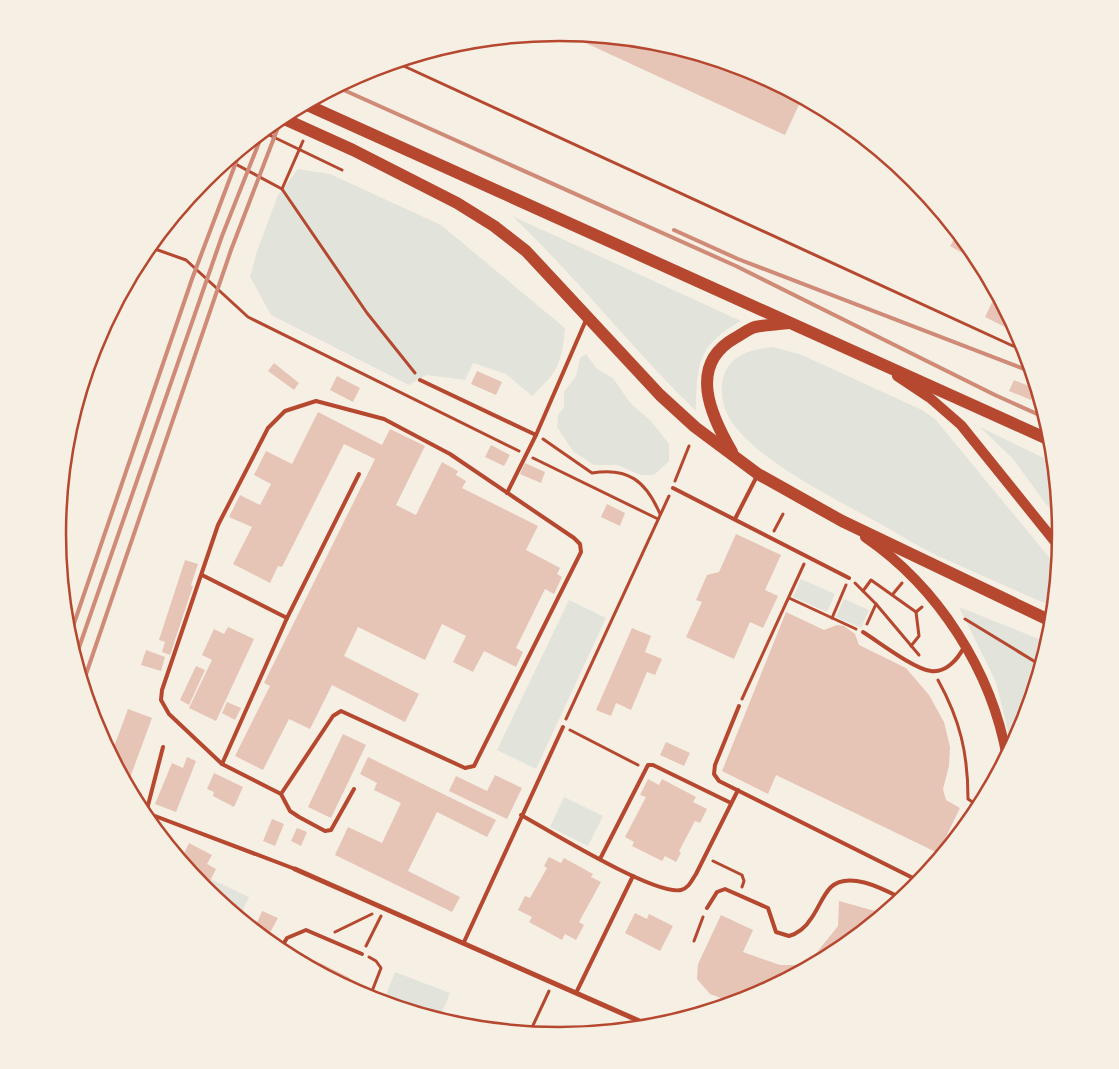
<svg xmlns="http://www.w3.org/2000/svg" width="1119" height="1069" viewBox="0 0 1119 1069" font-family="'Noto Sans',sans-serif">
  <style>
    .green { fill: #e2e4dc }
    .building { fill: #e6c5b7 }
    .lines { fill: none; stroke-linecap: round; stroke-linejoin: round }
    .path { stroke: #b5482f; stroke-width: 3 }
    .service { stroke: #b5482f; stroke-width: 4 }
    .minor { stroke: #b5482f; stroke-width: 5 }
    .secondary { stroke: #b5482f; stroke-width: 10 }
    .primary { stroke: #b5482f; stroke-width: 12 }
    .rail { stroke: #cf8b77; stroke-width: 4 }
    .rim { fill: none; stroke: #b5482f; stroke-width: 2.5 }
  </style>
  <rect width="100%" height="100%" fill="#f6efe4"/>
  <!-- green -->
  <g class="green">
    <path d="M298 169 330 174 441 225 565 328C562 363 558 372 532 396L506 374 473 363 465 380 427 375 409 385 271 315 250 277 257 251 278 195Z"/>
    <path d="M512 216 741 321C698 345 697 363 696 411 631 348 577 277 512 216Z"/>
    <path d="M773 347 802 355 922 410 935 419 1058 568 1054 607C1021 593 987 578 954 563 927 552 902 536 877 522 835 499 762 463 734 425 723 411 719 392 724 375 731 354 753 349 773 347Z"/>
    <path d="M586 354 597 369 613 378 630 403 651 421 669 444V461L654 475H640L618 465H594L573 451 557 427 558 415 564 407V392L576 376 580 358Z"/>
    <path d="M980 427 1054 463 1060 523 1013 459Z"/>
    <path d="M801 579 835 594 827 612 793 597Z"/>
    <path d="M844 599 869 610 861 628 836 617Z"/>
    <path d="M569 600 606 618 536 769 497 750Z"/>
    <path d="M959 607 1049 643 1023 727 1012 748 996 682Z"/>
    <path d="M564 797 603 816 588 846 550 827Z"/>
    <path d="M211 879 249 897 239 918 200 884 201 881Z"/>
    <path d="M395 972 450 993 439 1020 383 1003Z"/>
  </g>
  <!-- building -->
  <g class="building">
    <path d="M564 33 658 42 752 71 802 98 785 135Z"/>
    <path d="M958 233 970 248 966 255 950 246Z"/>
    <path d="M994 298 1002 303 1019 334 985 317Z"/>
    <path d="M274 363 299 383 294 390 268 371Z"/>
    <path d="M477 371 502 382 496 395 471 384Z"/>
    <path d="M337 376 360 388 353 402 330 390Z"/>
    <path d="M1014 380 1036 389 1031 400 1009 391Z"/>
    <path d="M318 412 382 445 390 429 425 446 396 505 416 515 442 462 458 471 456 475 466 481 462 488 538 526 526 550 560 568 557 574 562 577 554 594 545 589 516 648 523 652 516 667 484 651 473 672 453 662 466 636 442 624 425 660 358 627 344 656 419 694 405 722 332 685 310 729 289 719 263 770 235 756 270 686 264 683 375 459 344 444 282 567 278 566 270 583 233 564 252 527 229 517 240 495 260 505 271 484 254 475 266 451 292 464Z"/>
    <path d="M491 445 510 455 504 466 485 457Z"/>
    <path d="M525 463 545 472 541 483 520 474Z"/>
    <path d="M607 504 625 513 620 526 601 517Z"/>
    <path d="M736 534 781 555 765 590 778 596 763 628 750 622 734 659 686 637 702 602 696 600 707 575 719 572Z"/>
    <path d="M185 560 198 564 191 585 193 586 170 655 162 652 165 642 159 640Z"/>
    <path d="M786 612 824 630 837 625 844 626 855 634 859 645 906 668 929 695 944 722 950 747 949 766 943 789 946 800 960 808 938 853 776 775 768 794 722 771Z"/>
    <path d="M228 627 254 639 216 721 189 708 212 660 202 655 214 629 224 634Z"/>
    <path d="M632 628 651 636 645 652 662 659 655 675 647 672 631 710 616 703 611 716 596 710Z"/>
    <path d="M146 650 165 657 161 671 141 665Z"/>
    <path d="M196 666 205 670 189 705 180 700Z"/>
    <path d="M227 702 241 708 235 720 222 713Z"/>
    <path d="M128 709 152 718 127 786 106 747 108 742 115 744Z"/>
    <path d="M343 734 366 745 331 818 308 807Z"/>
    <path d="M666 742 690 753 684 766 660 755Z"/>
    <path d="M187 757 196 761 176 812 155 804 172 763 183 768Z"/>
    <path d="M368 757 496 820 487 837 437 812 408 871 460 897 452 912 335 855 348 827 382 843 401 803 374 790 377 783 360 774Z"/>
    <path d="M214 773 243 787 234 807 213 796 214 792 207 789Z"/>
    <path d="M495 775 522 788 507 819 449 791 456 776 487 791Z"/>
    <path d="M648 779 659 785 662 779 696 797 693 802 707 809 700 823 695 821 679 851 681 853 676 862 665 856 662 861 632 846 634 842 625 837 646 797 640 795Z"/>
    <path d="M131 790 142 793 140 802 136 801Z"/>
    <path d="M272 819 284 824 275 846 263 841Z"/>
    <path d="M297 828 307 832 301 846 291 841Z"/>
    <path d="M189 843 212 855 207 864 216 869 208 885 201 881 200 884 181 860Z"/>
    <path d="M549 857 561 863 564 858 593 874 591 877 601 882 579 922 584 925 576 940 565 934 562 940 529 922 532 917 518 910 525 896 530 898 547 868 544 866Z"/>
    <path d="M839 901 875 911 873 924 838 952 751 998 729 1005 721 998 710 994 697 979 698 964 721 915 753 930 743 952 780 965H798L814 956 838 926Z"/>
    <path d="M262 911 278 918 266 940 254 930Z"/>
    <path d="M635 913 647 919 649 914 673 926 660 951 625 933Z"/>
    <path d="M306 962 318 968 320 963 350 978 348 982 357 987 355 992 304 964Z"/>
  </g>
  <g class="lines">
    <!-- path -->
    <g class="path">
      <path d="M395 62 1013 346 1024 345"/>
      <path d="M263 132 342 170"/>
      <path d="M303 141 282 189 367 313 415 373"/>
      <path d="M228 160 282 189"/>
      <path d="M155 249 161 232"/>
      <path d="M146 250 155 249 186 260 248 317 519 451"/>
      <path d="M543 439 592 473C628 467 646 481 660 514"/>
      <path d="M533 458 658 519"/>
      <path d="M675 481 689 446"/>
      <path d="M774 531 783 514"/>
      <path d="M855 583 876 604 919 655"/>
      <path d="M863 591 871 580 916 612 922 607"/>
      <path d="M893 594 902 583"/>
      <path d="M789 598 856 629"/>
      <path d="M832 618 846 585"/>
      <path d="M965 619 1042 666"/>
      <path d="M867 624 876 604"/>
      <path d="M911 646 919 636 916 612"/>
      <path d="M938 680C960 720 968 753 968 799L980 807"/>
      <path d="M742 699 804 564"/>
      <path d="M566 719 669 496"/>
      <path d="M570 730 638 765"/>
      <path d="M713 861 742 875 744 881 742 887"/>
      <path d="M335 932 372 914"/>
      <path d="M694 941 703 917"/>
      <path d="M366 946 381 916"/>
      <path d="M369 957 376 961 381 968 369 999"/>
      <path d="M529 1034 549 991"/>
    </g>
    <!-- service -->
    <g class="service">
      <path d="M420 380 536 435"/>
      <path d="M673 488 849 578"/>
      <path d="M507 493 536 435 586 320"/>
      <path d="M735 519 757 476"/>
      <path d="M202 575 287 618"/>
      <path d="M863 632C879 642 914 669 931 671 946 673 958 659 964 647"/>
      <path d="M739 706 715 765 714 774 719 781 921 882"/>
      <path d="M222 764 287 618 359 474"/>
      <path d="M281 794 333 716 341 711 465 768 474 766 581 552 580 544 574 538 450 454 384 419 316 401 285 411 268 428 218 525 162 690 161 700 169 714 222 764 281 794 290 811 299 817 325 831 331 830 354 789"/>
      <path d="M147 813 295 869"/>
      <path d="M521 815C548 830 655 896 681 890 689 888 692 880 696 874L738 790"/>
      <path d="M145 817 163 747"/>
      <path d="M600 859 648 765H653L731 803"/>
      <path d="M707 908 717 892 725 889 768 908 776 932 789 936C797 934 806 927 810 920 818 910 822 896 831 887 849 870 885 890 903 899"/>
      <path d="M464 942 563 727"/>
      <path d="M279 951 287 938 306 930 362 954"/>
      <path d="M576 993 633 876"/>
    </g>
    <!-- minor -->
    <path class="minor" d="M295 869 653 1027"/>
    <!-- secondary -->
    <g class="secondary">
      <path d="M897 376 930 398 961 425 1060 548"/>
      <path d="M865 537C938 587 992 671 1007 758"/>
    </g>
    <!-- primary -->
    <g class="primary">
      <path d="M305 104 1052 441"/>
      <path d="M280 117 353 150 457 203 494 226 526 251 660 395 695 427 758 474 842 521 1053 622"/>
      <path d="M732 452C711 416 687 365 735 338 741 335 748 329 755 327 766 325 778 324 789 323"/>
    </g>
    <!-- rail -->
    <g class="rail">
      <path d="M337 87 736 266 995 395 1046 418"/>
      <path d="M674 230 738 259 1032 372"/>
      <path d="M69 638 192 279 241 149"/>
      <path d="M75 659 222 236 264 130"/>
      <path d="M83 683 231 250 282 117"/>
    </g>
  </g>
  <!-- crop -->
  <path d="M0 0H1119V1069H0ZM66 534a493 493 0 1 1 986 0a493 493 0 1 1-986 0Z" fill="#f6efe4" fill-rule="evenodd"/>
  <path class="rim" d="M66 534a493 493 0 1 1 986 0a493 493 0 1 1-986 0Z"/>
</svg>
